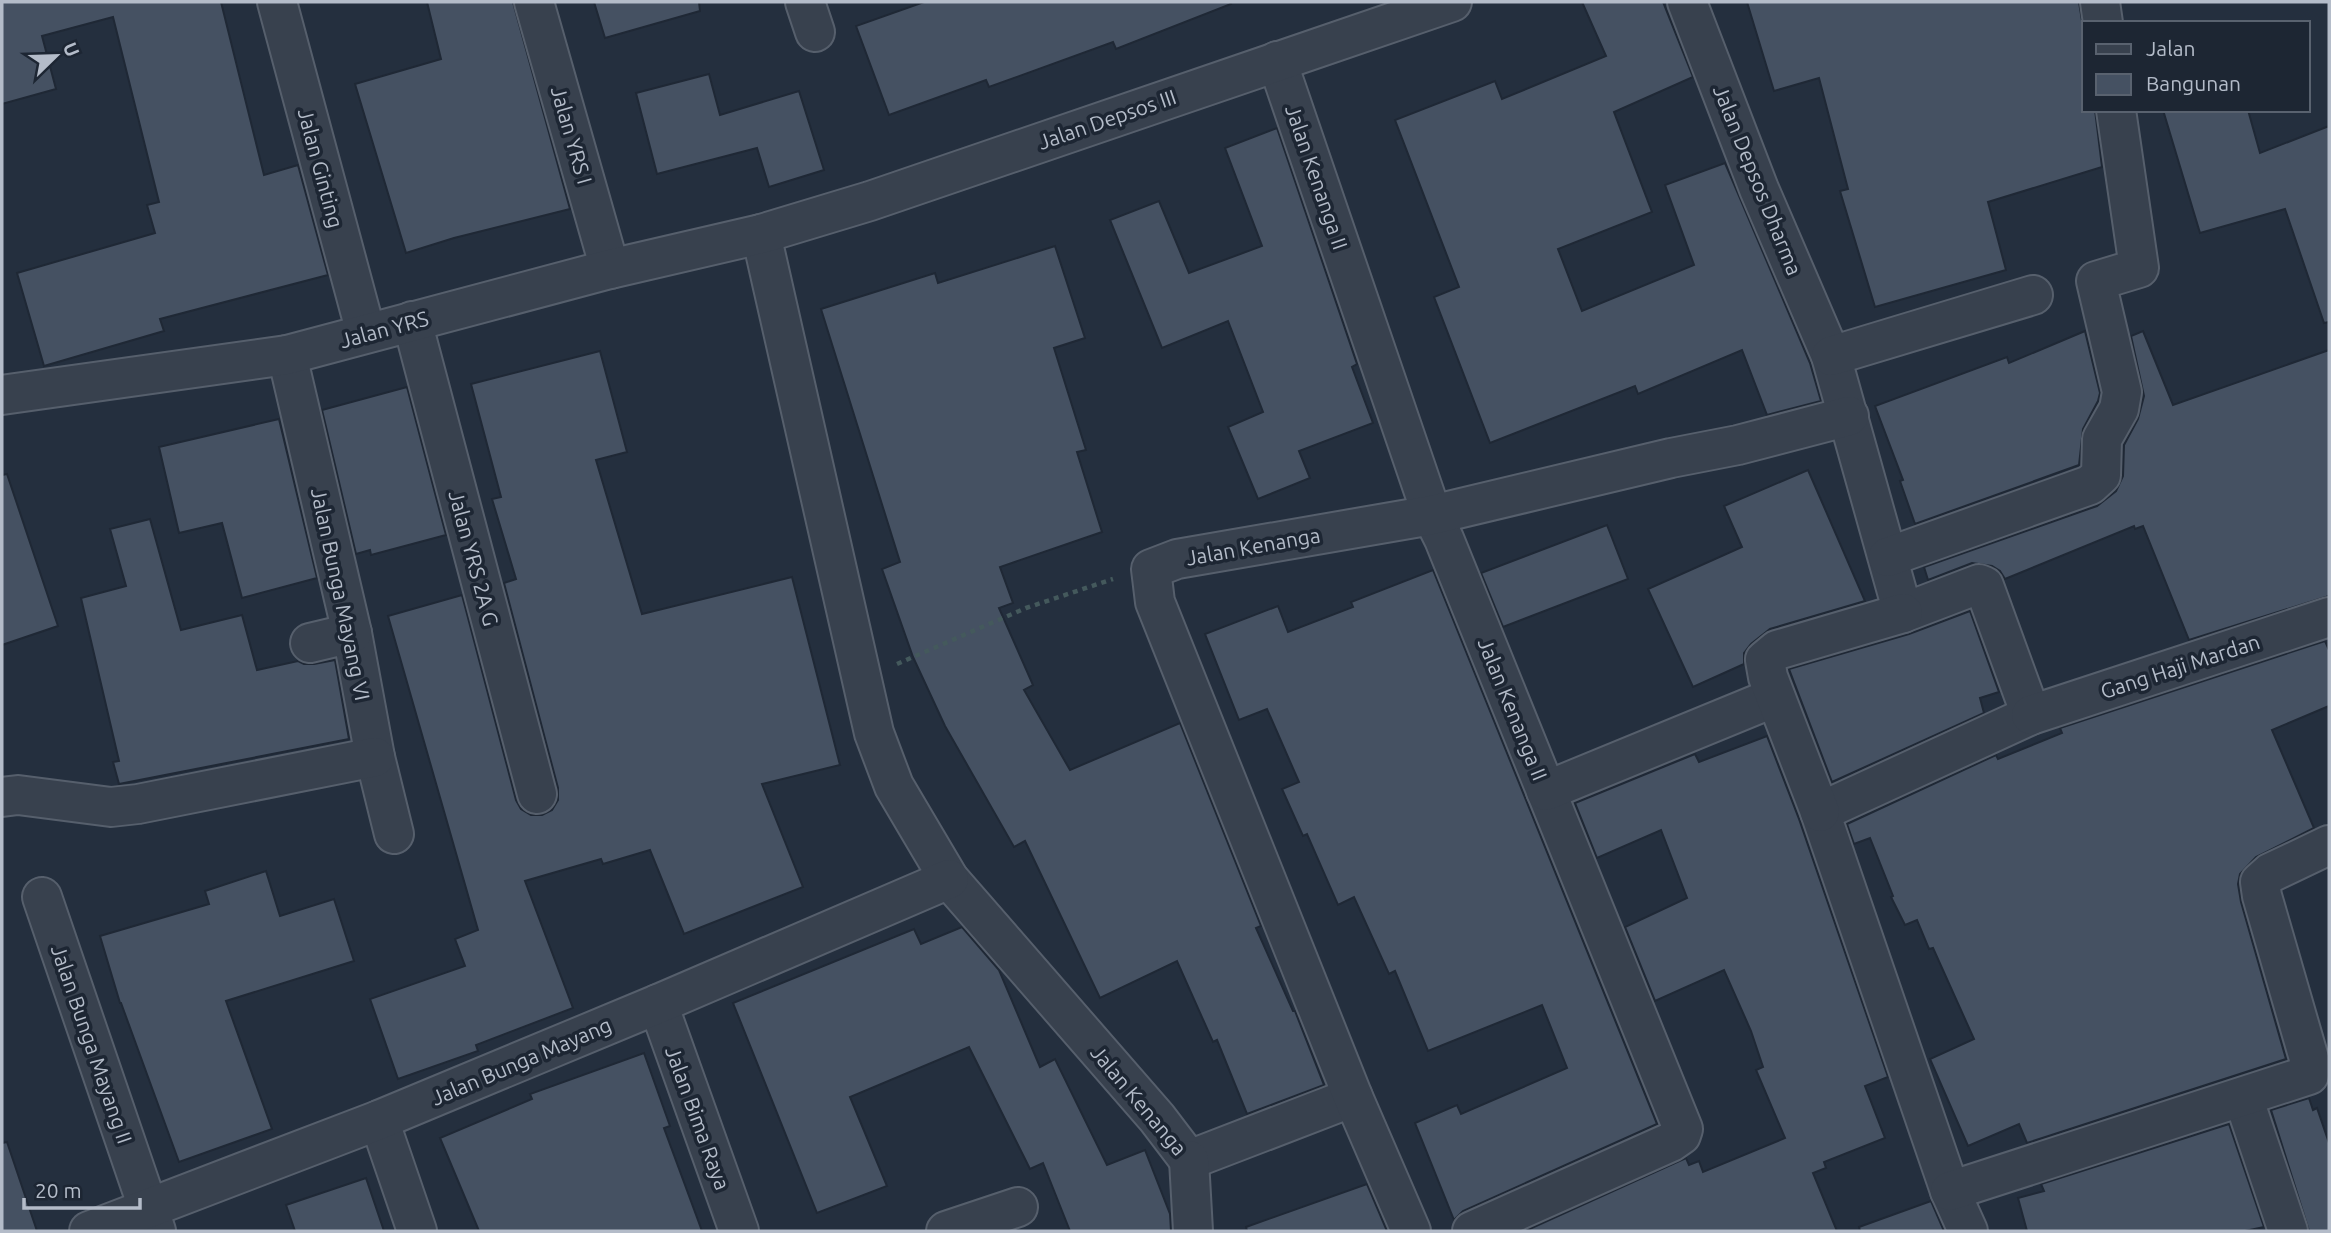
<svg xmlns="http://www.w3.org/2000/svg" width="2331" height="1233" viewBox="0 0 2331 1233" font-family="Ubuntu,sans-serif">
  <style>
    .building { fill: #455162; stroke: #1f2835; stroke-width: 2 }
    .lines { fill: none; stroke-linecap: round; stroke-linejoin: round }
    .minor-casing { stroke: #565f6c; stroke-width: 42 }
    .path { stroke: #44595c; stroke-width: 4.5; stroke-dasharray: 5 5; stroke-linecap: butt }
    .minor { stroke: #38414e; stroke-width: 38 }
    .labels { text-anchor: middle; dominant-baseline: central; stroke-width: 7; stroke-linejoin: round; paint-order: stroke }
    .street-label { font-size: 21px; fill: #b4bcc9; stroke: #1d2633 }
  </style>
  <rect width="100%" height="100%" fill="#242f3e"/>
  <!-- building -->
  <g class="building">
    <path d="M2 2H221L264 175 298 165 328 275 160 319 164 331 44 366 17 273 155 233 147 205 159 202 113 17 42 36 56 89 2 104Z"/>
    <path d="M427 2H513L570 209 454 238 406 253 355 84 441 59Z"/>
    <path d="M594 2H699L700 11 605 38Z"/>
    <path d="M924 2H1230L1231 4 1116 49 1113 42 989 87 986 80 889 115 856 26Z"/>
    <path d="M1582 2H1663L1693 77 1614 112 1652 212 1558 249 1582 311 1694 265 1665 185 1725 163 1810 363 1821 401 1767 415 1742 350 1638 394 1635 386 1490 443 1434 297 1459 287 1395 120 1495 81 1502 99 1606 56Z"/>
    <path d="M1747 2H2079L2084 33V110H2095L2102 167 1988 202 2006 270 1875 307 1840 191 1848 189 1819 78 1774 91Z"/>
    <path d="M709 74 720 115 799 91 824 170 769 187 757 148 657 174 636 93Z"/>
    <path d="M2163 110H2248L2260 153 2329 126V322L2324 323 2285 209 2200 233Z"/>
    <path d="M1277 128 1357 364 1352 367 1373 423 1299 451 1310 478 1258 499 1228 427 1263 412 1228 321 1162 348 1110 220 1159 201 1189 273 1262 246 1225 148Z"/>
    <path d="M1055 246 1085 338 1054 348 1086 450 1077 452 1102 532 1000 567 1013 603 999 608 1033 685 1024 690 1070 770 1180 723 1261 926 1256 928 1293 1011H1295L1324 1085 1247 1114 1217 1040 1213 1042 1177 961 1100 998 1025 841 1014 847 945 726 913 657 882 569 900 562 821 309 935 273 938 283Z"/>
    <path d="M2085 331 2100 393 2098 401 2083 429 2079 465 1915 524 1900 481 1903 480 1875 406 2007 357 2009 363Z"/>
    <path d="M2143 331 2173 405 2329 350V596L2189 640 2143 526 2135 529 2134 526 2005 579 2000 571 1992 566 1972 563 1928 580 1924 567 2097 506 2116 491 2123 476 2124 445 2138 419 2144 396 2131 336Z"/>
    <path d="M600 351 627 452 596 460 642 614 792 577 840 765 762 784 803 887 684 934 650 850 603 864 601 859 525 881 573 1008 476 1045 478 1051 398 1079 370 999 465 966 455 939 478 930 388 616 462 595 516 800 521 809 531 815H542L552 810 558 800V788L504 583 516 579 492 499 501 497 471 384Z"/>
    <path d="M407 387 446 535 371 555 370 550 356 554 322 410Z"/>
    <path d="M279 419 317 578 242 598 222 523 179 533 159 447Z"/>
    <path d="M1808 470 1865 601 1770 629 1751 644 1744 653V664L1693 687 1648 589 1742 547 1724 506Z"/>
    <path d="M7 474 58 626 2 645V475Z"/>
    <path d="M150 519 181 630 242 615 257 670 298 661 304 664H314L335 660 349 739 119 784 113 762 119 761 81 598 126 586 110 529Z"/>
    <path d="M1607 525 1628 579 1503 627 1481 573Z"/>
    <path d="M1433 570 1657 1124 1463 1211 1454 1220 1415 1123 1457 1105 1461 1114 1567 1068 1542 1005 1428 1051 1395 971 1389 974 1354 897 1338 905 1307 834 1303 836 1282 789 1299 782 1267 709 1239 720 1205 634 1278 606 1288 632 1353 607 1351 602Z"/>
    <path d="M1970 611 1999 692 1980 698 1984 713 1832 782 1789 669 1909 634Z"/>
    <path d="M2325 641 2329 650V706L2272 730 2314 828 2256 857 2240 874 2238 884 2241 902 2286 1059 2027 1143 2019 1124 1968 1146 1930 1059 1974 1039 1933 948 1929 949 1917 920 1905 925 1891 897 1893 896 1870 838 1854 844 1847 824 1996 755 1998 759 2062 733 2060 728Z"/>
    <path d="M1767 736 1799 819 1888 1077 1865 1086 1885 1138 1824 1162 1826 1168 1813 1173 1837 1231H1525L1686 1158 1689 1165 1699 1161 1703 1172 1785 1138 1756 1070 1763 1067 1751 1031 1724 970 1655 1001 1625 927 1687 898 1661 830 1597 858 1575 803 1695 754 1699 762Z"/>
    <path d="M266 871 280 916 334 899 354 961 226 1001 272 1129 179 1162 121 1003H120L100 936 209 904 205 891Z"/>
    <path d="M962 927 999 970 1040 1067 1055 1059 1107 1165 1145 1150 1170 1214 1171 1231H1070L1043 1163 1030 1169 969 1047 850 1097 887 1186 817 1213 733 1003 914 929 921 944Z"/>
    <path d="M644 1053 670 1126 664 1128 702 1231H479L440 1138 532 1099 530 1094Z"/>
    <path d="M2309 1098 2313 1110 2317 1108 2329 1143V1231H2309L2271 1110Z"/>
    <path d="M2229 1124 2264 1227 2245 1231H2027L2018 1198 2044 1191 2041 1184Z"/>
    <path d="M7 1142 37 1231H2V1143Z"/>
    <path d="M366 1178 384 1231H295L286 1205Z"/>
    <path d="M1367 1184 1387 1231H1247L1246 1227Z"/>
    <path d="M1931 1201 1944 1231H1860L1859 1227Z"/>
  </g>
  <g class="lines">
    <defs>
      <g id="minor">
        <path d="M277 2 366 333"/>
        <path d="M534 2 610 269"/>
        <path d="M805 2 815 32"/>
        <path d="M1687 2 1759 189 1831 356 1903 613 1979 584 1984 586 2031 715 1820 812 1950 1191 1968 1231"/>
        <path d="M2100 2 2103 23"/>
        <path d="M1277 61 1432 515 1444 539 1683 1129 1681 1135 1671 1142 1472 1231"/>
        <path d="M761 234 874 733 894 786 949 879 1157 1118 1189 1160 1353 1097"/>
        <path d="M412 321 537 794"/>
        <path d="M287 355 352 633 375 757 394 834"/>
        <path d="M1831 356 2033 295"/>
        <path d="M2 395 287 355 610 269 761 234 870 201 1452 2"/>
        <path d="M1888 557 2090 485 2101 475 2102 439 2119 409 2122 392 2096 281 2139 268 2116 110"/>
        <path d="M310 643 352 633"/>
        <path d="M2031 715 2329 617"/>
        <path d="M1546 791 1775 697"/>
        <path d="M2 797 18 795 111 807 138 804 375 757"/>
        <path d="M1820 812 1768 677 1765 660 1777 650 1903 613"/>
        <path d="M42 897 156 1231"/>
        <path d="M658 1004 739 1231"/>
        <path d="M2243 1097 2288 1231"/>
        <path d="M379 1120 417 1231"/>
        <path d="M1189 1160 1193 1231"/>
        <path d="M1950 1191 2309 1075 2310 1062 2262 896 2260 882 2270 873 2329 845"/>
        <path d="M89 1231 379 1120 658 1004 949 879"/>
        <path d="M946 1231 1018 1207"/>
        <path d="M1411 1231 1353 1097 1155 602 1151 569 1177 559 1432 515 1671 458 1738 445 1849 416"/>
      </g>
    </defs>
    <!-- minor casing -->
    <use href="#minor" class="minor-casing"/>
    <!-- path -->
    <path class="path" d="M897 664 1026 608 1113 579"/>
    <!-- minor -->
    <use href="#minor" class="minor"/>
  </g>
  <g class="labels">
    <!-- street labels -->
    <g class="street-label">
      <text transform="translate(1107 119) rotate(-19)">Jalan Depsos III</text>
      <text transform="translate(572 135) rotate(74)">Jalan YRS I</text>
      <text transform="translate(321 168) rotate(75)">Jalan Ginting</text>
      <text transform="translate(1317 177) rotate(71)">Jalan Kenanga II</text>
      <text transform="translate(1758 180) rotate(68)">Jalan Depsos Dharma</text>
      <text transform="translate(384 329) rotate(-15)">Jalan YRS</text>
      <text transform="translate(1253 546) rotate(-10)">Jalan Kenanga</text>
      <text transform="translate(474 558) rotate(75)">Jalan YRS 2A G</text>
      <text transform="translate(341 594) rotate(78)">Jalan Bunga Mayang VI</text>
      <text transform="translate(2180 666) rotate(-18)">Gang Haji Mardan</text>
      <text transform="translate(1513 709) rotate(68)">Jalan Kenanga II</text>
      <text transform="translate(92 1044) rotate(71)">Jalan Bunga Mayang II</text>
      <text transform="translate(521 1061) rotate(-23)">Jalan Bunga Mayang</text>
      <text transform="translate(1139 1100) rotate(50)">Jalan Kenanga</text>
      <text transform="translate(698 1118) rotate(70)">Jalan Bima Raya</text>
    </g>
  </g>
  <!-- border -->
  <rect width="2331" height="1233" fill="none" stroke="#b4bcc9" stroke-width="7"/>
  <!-- legend -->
  <rect x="2082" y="21" width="228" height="91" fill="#1d2633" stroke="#59626f" stroke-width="2"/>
  <rect x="2096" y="44" width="35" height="10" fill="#38414e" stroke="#59626f" stroke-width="2"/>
  <text x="2146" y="56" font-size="21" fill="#b4bcc9">Jalan</text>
  <rect x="2096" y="74" width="35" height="21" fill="#455162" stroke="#59626f" stroke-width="2"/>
  <text x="2146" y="91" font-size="21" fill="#b4bcc9">Bangunan</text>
  <!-- north arrow -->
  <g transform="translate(56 56) rotate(67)" stroke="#1d2633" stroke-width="5" paint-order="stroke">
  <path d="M0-5L12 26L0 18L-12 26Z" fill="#b4bcc9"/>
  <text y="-10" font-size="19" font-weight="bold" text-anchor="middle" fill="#b4bcc9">U</text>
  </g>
  <!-- scale -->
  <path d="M24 1198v10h116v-10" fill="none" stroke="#b4bcc9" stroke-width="3.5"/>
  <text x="35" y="1198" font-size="21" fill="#b4bcc9" stroke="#1d2633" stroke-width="5" paint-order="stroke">20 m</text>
</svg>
